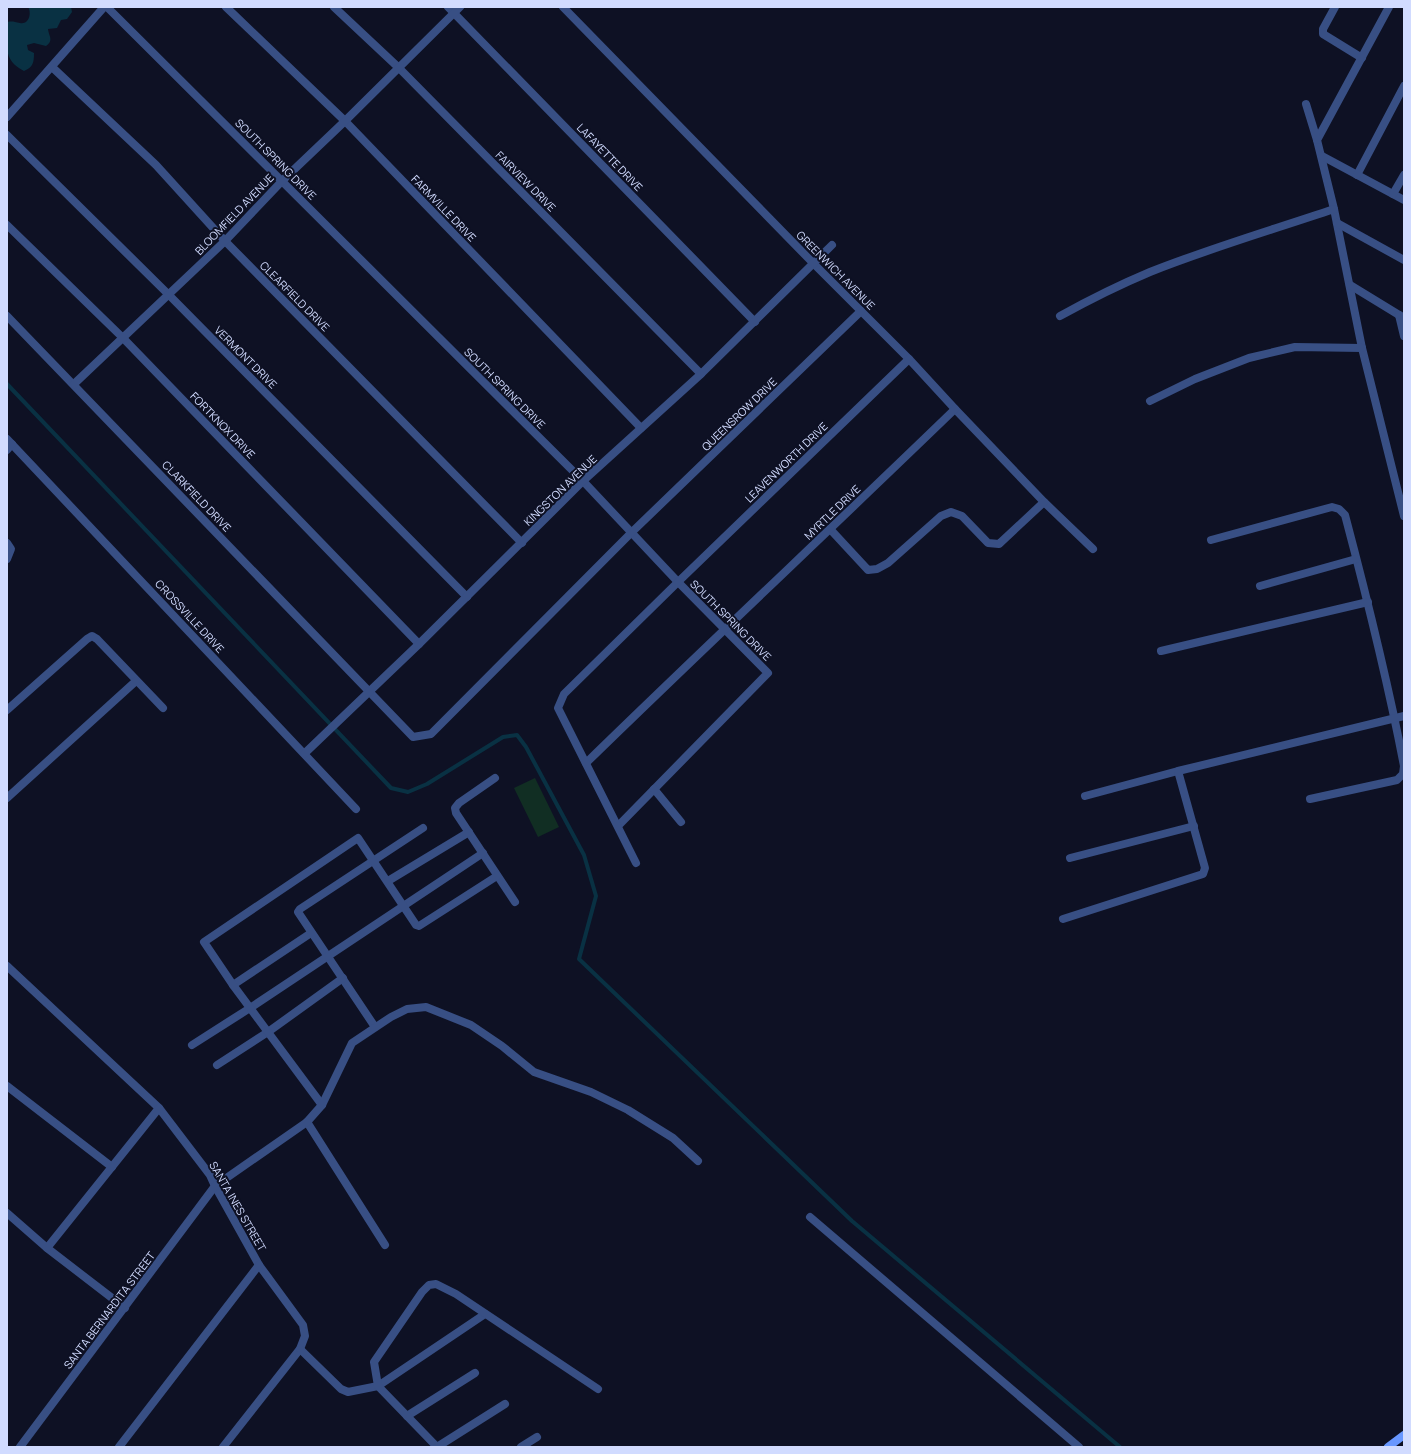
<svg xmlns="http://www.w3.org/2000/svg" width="1411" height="1454" viewBox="0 0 1411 1454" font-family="Manrope,sans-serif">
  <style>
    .green { fill: #112e23 }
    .water { fill: #093143 }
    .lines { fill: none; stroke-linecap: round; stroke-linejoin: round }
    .stream { stroke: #093143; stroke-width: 4 }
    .lane { stroke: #384f84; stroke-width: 8 }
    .street { stroke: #384f84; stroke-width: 8 }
    .secondary { stroke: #6897ff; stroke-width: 8 }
    .labels { text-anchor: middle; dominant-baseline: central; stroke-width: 4; stroke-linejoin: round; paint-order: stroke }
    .street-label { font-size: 11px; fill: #d1dbff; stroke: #0e1124 }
  </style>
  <rect width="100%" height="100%" fill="#0e1124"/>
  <!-- green -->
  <path class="green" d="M535 778 559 827 538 837 514 788Z"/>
  <!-- water -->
  <path class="water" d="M28 7H71L72 12 67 19 61 20 57 28 48 29C49 37 54 40 46 46L34 43 27 45 28 50 34 53C34 63 33 67 24 71 2 60 7 43 7 22 13 21 14 22 20 23 29 25 32 13 28 7Z"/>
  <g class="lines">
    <!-- stream -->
    <path class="stream" d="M7 384 391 788 408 792 427 784 503 737 517 735 526 747 584 855 596 896 579 959 852 1221 1120 1447"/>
    <!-- lane -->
    <path class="lane" d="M810 1217 1079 1447"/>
    <!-- street -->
    <g class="street">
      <path d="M107 7 583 481 678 582 768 673 618 826"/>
      <path d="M226 7 345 121 641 428"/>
      <path d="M334 7 399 68 701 374"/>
      <path d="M448 7 755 322"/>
      <path d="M563 7 813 263 909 359 955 409 1044 502 1093 549"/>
      <path d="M1335 7 1323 29V34L1362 58"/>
      <path d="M1389 7 1317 140 1334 209 1362 348 1404 516"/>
      <path d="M52 67 156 165 225 241 522 543"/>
      <path d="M1306 104 1317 140"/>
      <path d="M7 117 104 7"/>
      <path d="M7 135 169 295 467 597"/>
      <path d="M1322 156 1404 200"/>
      <path d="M1357 175 1404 86"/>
      <path d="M1393 194 1404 175"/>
      <path d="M1337 223 1404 260"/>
      <path d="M7 225 123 338 419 644"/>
      <path d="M1350 285 1404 318"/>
      <path d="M1399 315 1404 336"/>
      <path d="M7 316 413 737 431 734 632 532 861 311"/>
      <path d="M1060 316C1089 300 1119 285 1150 272 1210 248 1272 230 1334 209"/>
      <path d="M74 384 225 241 282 181 345 121 460 7"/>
      <path d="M1150 401 1195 379 1249 358 1295 347 1362 348"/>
      <path d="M7 439 356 809"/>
      <path d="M7 450 12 444"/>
      <path d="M830 529 868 570 877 569 888 563 941 516 951 512 962 516 988 543 999 544 1044 502"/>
      <path d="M1211 540 1332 507 1339 509 1345 515C1367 598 1388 682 1404 766L1403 774 1397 780 1310 799"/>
      <path d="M7 543 11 549 7 559"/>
      <path d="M1260 586 1356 559"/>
      <path d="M1161 651 1368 602"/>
      <path d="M7 710 87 639 92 636 97 639 163 708"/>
      <path d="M305 753 419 644 583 481 701 374 832 245"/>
      <path d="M586 763C708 644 832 528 955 409"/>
      <path d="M495 778 459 803 455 808 456 813 515 902"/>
      <path d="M654 789 681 822"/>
      <path d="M1085 796 1178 771 1404 716"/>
      <path d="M7 798 136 681"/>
      <path d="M1070 858 1194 826"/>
      <path d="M636 863 558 708 564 694 678 582 909 359"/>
      <path d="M388 881 469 832"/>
      <path d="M1063 919 1203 874 1205 868 1178 771"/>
      <path d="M7 966 159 1108 210 1175 215 1186 259 1265 303 1325 305 1336 300 1349 223 1447"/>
      <path d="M233 985 311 933"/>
      <path d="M375 1027 298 912 300 909 423 828"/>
      <path d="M192 1045 250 1008 483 853"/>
      <path d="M217 1065 268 1032 343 978"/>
      <path d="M7 1086 112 1167"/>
      <path d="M322 1105 233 985 204 942 358 838 416 925 419 926 497 876"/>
      <path d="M307 1122 385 1245"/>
      <path d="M7 1213 47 1248 125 1308"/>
      <path d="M47 1248 159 1108"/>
      <path d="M300 1349 341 1389 348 1392 378 1386 485 1314"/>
      <path d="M407 1416 475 1373"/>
      <path d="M20 1447 215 1186 307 1122 322 1105 352 1043 391 1017 407 1009 426 1007 471 1025 502 1046 534 1072 591 1092 628 1110 673 1138 698 1161"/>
      <path d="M119 1447 259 1265"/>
      <path d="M437 1447 378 1386 374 1362 422 1292 429 1285 436 1284 456 1294 598 1389"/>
      <path d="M437 1447 505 1404"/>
      <path d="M521 1447 537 1437"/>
    </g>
    <!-- secondary -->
    <path class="secondary" d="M1388 1447 1404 1435"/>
  </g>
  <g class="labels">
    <!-- street labels -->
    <g class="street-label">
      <text transform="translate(610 157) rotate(46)">LAFAYETTE DRIVE</text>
      <text transform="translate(276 159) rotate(45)">SOUTH SPRING DRIVE</text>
      <text transform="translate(526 181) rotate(45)">FAIRVIEW DRIVE</text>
      <text transform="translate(444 208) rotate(46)">FARMVILLE DRIVE</text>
      <text transform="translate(234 214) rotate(-46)">BLOOMFIELD AVENUE</text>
      <text transform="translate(836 270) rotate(45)">GREENWICH AVENUE</text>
      <text transform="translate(295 296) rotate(45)">CLEARFIELD DRIVE</text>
      <text transform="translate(246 357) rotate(45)">VERMONT DRIVE</text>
      <text transform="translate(505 388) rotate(45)">SOUTH SPRING DRIVE</text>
      <text transform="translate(739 414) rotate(-44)">QUEENSROW DRIVE</text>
      <text transform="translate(223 425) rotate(46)">FORTKNOX DRIVE</text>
      <text transform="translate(786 462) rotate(-44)">LEAVENWORTH DRIVE</text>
      <text transform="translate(560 490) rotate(-44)">KINGSTON AVENUE</text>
      <text transform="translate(197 496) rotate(46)">CLARKFIELD DRIVE</text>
      <text transform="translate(832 512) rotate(-44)">MYRTLE DRIVE</text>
      <text transform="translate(190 616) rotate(47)">CROSSVILLE DRIVE</text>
      <text transform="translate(731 620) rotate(45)">SOUTH SPRING DRIVE</text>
      <text transform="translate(238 1206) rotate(60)">SANTA INES STREET</text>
      <text transform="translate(109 1310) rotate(-53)">SANTA BERNARDITA STREET</text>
    </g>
  </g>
  <!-- border -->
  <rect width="1411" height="1454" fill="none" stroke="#d1dbff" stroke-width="16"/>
</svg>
